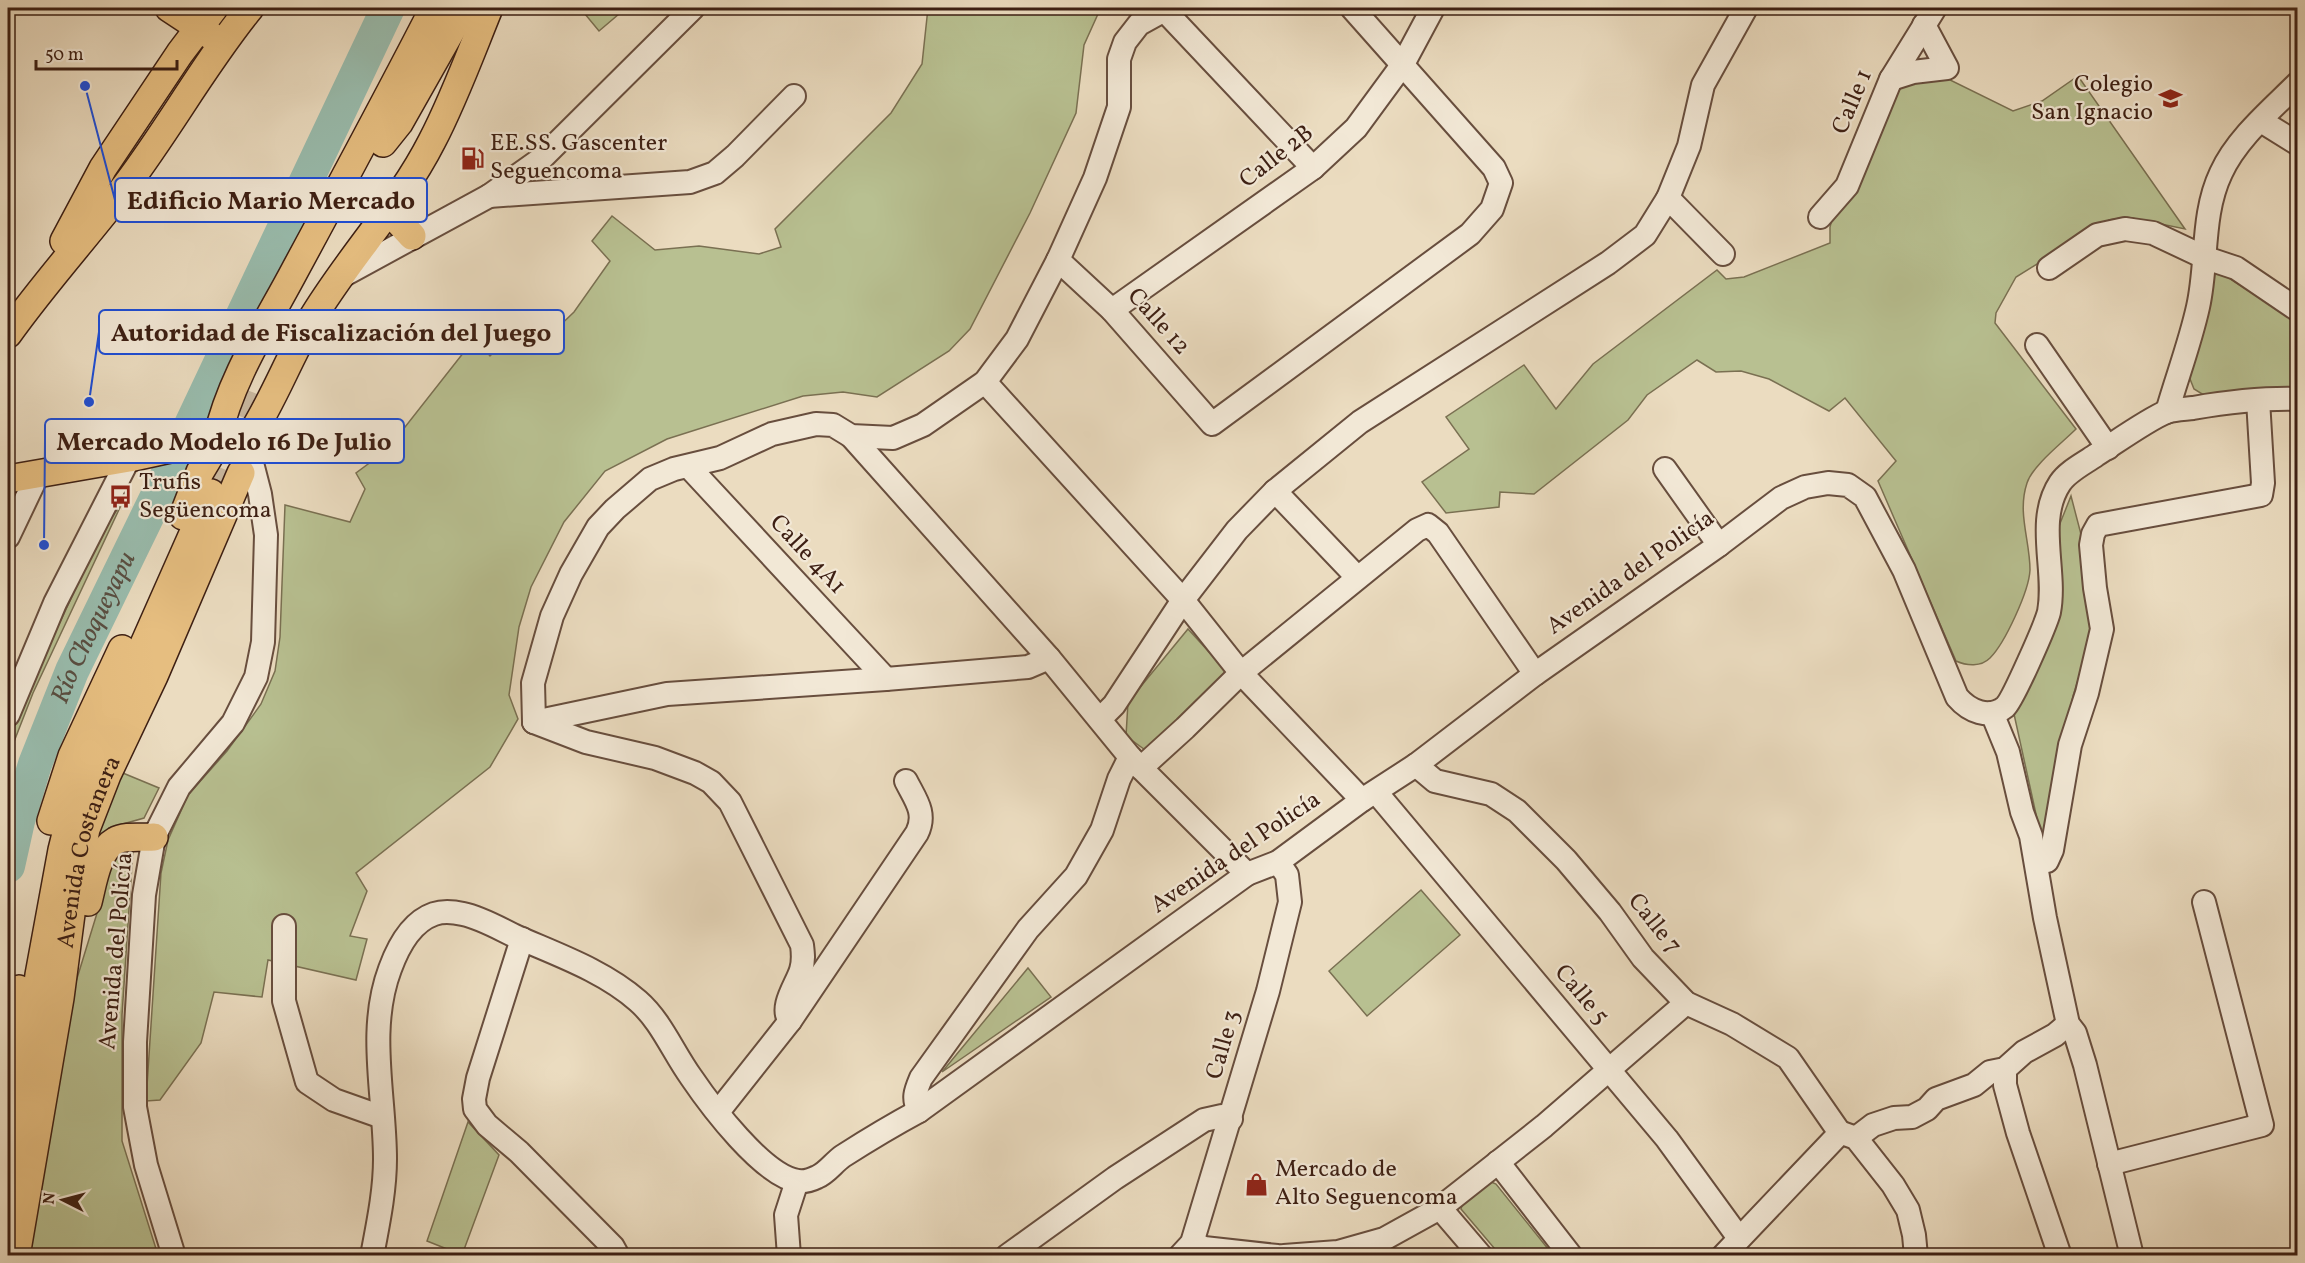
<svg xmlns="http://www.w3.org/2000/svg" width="2305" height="1263" viewBox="0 0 2305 1263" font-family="Vollkorn,serif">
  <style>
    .green { fill: #b8c091; stroke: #7a7052; stroke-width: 1.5 }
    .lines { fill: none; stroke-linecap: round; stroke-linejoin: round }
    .river { stroke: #99bcad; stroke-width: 34 }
    .major-tunnel { stroke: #c8b69d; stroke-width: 27; stroke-dasharray: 27 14; stroke-linecap: butt }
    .minor-casing { stroke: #684e3e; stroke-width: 26 }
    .major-casing { stroke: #3d1f13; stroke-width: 30 }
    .minor { stroke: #f2e8d6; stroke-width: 22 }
    .major { stroke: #e6be80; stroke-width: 27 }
    .labels { text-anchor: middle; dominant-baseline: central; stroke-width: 4.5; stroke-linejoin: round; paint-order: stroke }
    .poi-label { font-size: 24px; fill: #3d1f13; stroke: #f2e8d6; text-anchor: start }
    .street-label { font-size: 24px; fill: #3d1f13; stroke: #f2e8d6 }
    .water-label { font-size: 26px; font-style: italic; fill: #594e41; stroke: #f2e8d6 }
    .leader { fill: none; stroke: #1d4ed8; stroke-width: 2 }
    .callout-dot { fill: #1d4ed8; stroke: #f2e8d6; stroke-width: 2 }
    .callout { fill: #f2e8d6; stroke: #1d4ed8; stroke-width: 2 }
    .callout-label { font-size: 26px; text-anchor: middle; font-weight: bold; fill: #3d1f13 }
  </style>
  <rect width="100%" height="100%" fill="#ebdcc0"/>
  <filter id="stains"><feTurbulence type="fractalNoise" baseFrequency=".00333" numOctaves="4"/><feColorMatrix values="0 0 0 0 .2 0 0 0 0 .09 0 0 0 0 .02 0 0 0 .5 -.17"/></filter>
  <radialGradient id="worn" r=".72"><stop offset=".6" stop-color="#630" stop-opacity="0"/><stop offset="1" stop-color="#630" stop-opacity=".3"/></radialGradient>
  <!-- green -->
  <g class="green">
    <path d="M580 8H626L599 31Z"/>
    <path d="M928 8H1107L1098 14 1084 45 1076 113 1030 213 970 329 949 351 877 397 843 392 803 396 667 439 605 471 564 522 531 587 519 627 509 695 518 719 490 767 356 873 367 891 350 936 367 939 356 980 268 960 262 997 214 992 201 1043 160 1100 146 1101 161 873 168 840 188 795 227 751 261 704 275 671 280 637 285 505 350 522 365 489 356 473 387 450 475 338 490 356 530 317 548 337 574 312 610 261 592 241 612 216 655 250 699 246 759 254 781 247 775 229 891 113 922 64Z"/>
    <path d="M1897 72H1934L2013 111 2042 101 2078 76 2185 229 2127 217 2109 220 2016 277 1996 313 1995 323 2076 429C2062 443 2033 465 2027 483 2017 513 2030 540 2030 570 2029 591 2005 643 1990 658 1981 667 1967 666 1956 661L1878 481 1896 461 1845 398 1829 411 1769 379 1741 371 1716 372 1697 360 1647 395 1628 420 1534 494 1500 492 1499 507 1446 513 1422 482 1469 449 1446 417 1524 365 1556 409 1593 364 1717 270 1726 279 1744 277 1830 243V227L1836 204Z"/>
    <path d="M2215 274H2223L2297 322V389L2207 397 2194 389 2186 369 2209 279Z"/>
    <path d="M2071 496 2089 565 2094 606 2090 642 2073 696 2043 846 2014 714 2052 638 2062 592 2057 531Z"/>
    <path d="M123 501 33 693 8 757C7 722 45 654 61 620 80 580 97 537 123 501Z"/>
    <path d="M1188 629 1231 676 1148 752 1126 736 1128 702Z"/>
    <path d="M118 771 159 788 144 818 109 828 99 848 96 836Z"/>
    <path d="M133 849 122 1015V1141L158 1255 22 1256 67 1011 113 861 122 850Z"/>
    <path d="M1421 890 1460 935 1367 1016 1329 971Z"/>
    <path d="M1028 968 1051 997 942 1072Z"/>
    <path d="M468 1122 499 1155 462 1255 427 1241Z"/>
    <path d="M1489 1181 1496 1184 1553 1255H1500L1461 1209 1463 1201Z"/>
  </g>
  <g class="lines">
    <!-- river -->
    <path class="river" id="s1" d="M8 866 18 821 35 764 72 671 164 482 388 8"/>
    <!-- major-tunnel -->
    <path class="major-tunnel" d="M211 493 253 387"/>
    <defs>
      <g id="minor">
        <path d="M1165 11 1313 168"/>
        <path d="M1891 79 1913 72 1947 68 1924 25"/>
        <path d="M2261 121 2298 144"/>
        <path d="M489 196 690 182 715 173 735 156 794 96"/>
        <path d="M1668 198 1723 254"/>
        <path d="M1820 217 1847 186 1891 79 1935 8"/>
        <path d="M1058 260 1112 310 1212 424 1470 234 1492 209 1501 183 1494 168 1352 8"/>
        <path d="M2049 268 2097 235 2125 229 2153 233 2206 258 2236 268 2298 310"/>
        <path d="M342 276 489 196 541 159 693 8"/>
        <path d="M1112 310 1313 168 1356 128 1403 64 1433 8"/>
        <path d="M2037 345 2108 448"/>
        <path d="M985 382 1183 600 1241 673 1362 800"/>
        <path d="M2167 412C2177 377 2190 343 2198 307 2208 263 2201 215 2221 173 2237 138 2271 110 2298 83"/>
        <path d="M851 436 1049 658 1130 757 1247 874"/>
        <path d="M689 467 886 679"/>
        <path d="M1665 469 1719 545"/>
        <path d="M1275 491 1357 577"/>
        <path d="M8 537 38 474"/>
        <path d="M1992 713 2008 752 2022 812 2031 836 2045 918 2068 1024 2075 1033 2085 1065 2132 1256"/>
        <path d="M8 715 55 603 129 458"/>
        <path d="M1100 719 1114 705 1183 600 1237 530 1275 491 1360 422 1608 263 1645 235 1668 198 1689 146 1703 85 1746 8"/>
        <path d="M534 722 533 683 552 616 571 574 598 527 615 509 650 479 674 469 720 458 772 434 816 424 833 425 851 436 893 438 923 425 985 382 1017 339 1058 260 1095 178 1119 107V59L1125 42 1139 24 1168 8"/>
        <path d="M534 722 667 694 886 679 1028 667 1049 658"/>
        <path d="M534 722 586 742 655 758 695 773 711 782 730 802 802 945C803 953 804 961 801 970 797 984 779 1007 790 1021"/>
        <path d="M1416 765 1435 781 1491 794 1517 811 1566 860 1610 912 1643 958 1686 1003 1732 1024 1788 1058 1840 1133"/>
        <path d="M1141 768 1185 728 1241 673 1417 530 1428 525 1438 533 1535 674"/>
        <path d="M1376 792 1667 1139 1739 1238"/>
        <path d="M2037 863 2047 861 2052 850 2070 745 2087 693 2102 629 2095 588 2091 545 2093 534 2098 525 2261 495 2263 483 2258 400"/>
        <path d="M284 926V1001L307 1082 334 1100 382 1117"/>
        <path d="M522 939 478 1078 474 1099 475 1109 487 1125 519 1152 613 1247 618 1256"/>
        <path d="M2005 1069V1085L2018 1133 2060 1256"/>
        <path d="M919 1111C912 1098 916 1090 921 1078L1028 929 1076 876 1102 830 1119 779 1130 757"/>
        <path d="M718 1112 790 1021 917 833C927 813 915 799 906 781"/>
        <path d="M1842 1133 1856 1138 1893 1185 1908 1210 1914 1235 1916 1256"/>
        <path d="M1856 1138 1873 1125 1894 1118 1912 1117 1927 1109 1936 1099 1974 1085 1990 1072 2005 1069 2024 1052 2055 1035 2068 1024"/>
        <path d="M1498 1162 1571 1256"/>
        <path d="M2109 1164 2262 1125 2204 902"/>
        <path d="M1440 1208 1481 1256"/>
        <path d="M1192 1243 1204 1248 1277 1256"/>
        <path d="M174 1256 146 1165 135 1107V1042L144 895 154 837 179 787 233 723 256 677 263 642 266 535 260 494 252 463"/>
        <path d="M372 1256C378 1224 385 1191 385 1159 385 1096 367 1030 390 969 398 947 411 922 434 914 443 911 454 912 463 914 482 918 500 929 517 937 558 955 604 971 638 1001 661 1021 673 1052 691 1077 710 1105 763 1176 798 1181 804 1182 811 1180 817 1177 827 1173 834 1162 843 1156 868 1140 893 1125 919 1111L1247 874 1278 862 1362 800 1416 765 1535 674 1719 545 1781 498 1805 487 1828 483 1848 485 1865 497 1904 570 1957 697C1969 711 1989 720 2005 707 2013 700 2046 624 2049 612 2057 570 2035 521 2060 483 2068 471 2085 463 2096 455 2115 443 2147 420 2166 412 2174 409 2185 409 2193 408 2228 402 2263 398 2298 399"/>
        <path d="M789 1256 786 1215 797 1181"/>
        <path d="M1007 1256 1115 1178 1204 1120 1222 1116 1231 1119"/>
        <path d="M1180 1256 1192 1243 1268 991 1290 902 1287 875 1278 862"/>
        <path d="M1284 1256 1338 1252 1384 1239 1440 1208 1544 1126 1686 1003"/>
        <path d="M1723 1256 1840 1133"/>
      </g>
      <g id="major">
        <path d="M169 8 213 37"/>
        <path d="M383 143 399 123 464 8"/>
        <path d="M389 211 412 236"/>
        <path d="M64 241 103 168 180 53 214 8"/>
        <path d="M8 334C45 282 88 235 127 184 170 127 205 63 250 8"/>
        <path d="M249 438C273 401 288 360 310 322 347 259 399 206 432 141 454 99 471 52 489 8"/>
        <path d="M217 439C230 379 267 323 295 270 342 183 389 96 434 8"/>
        <path d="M8 479 129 458 202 442 213 445"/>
        <path d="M183 516 200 472 212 452"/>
        <path d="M51 821 72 756 122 649"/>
        <path d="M88 902C93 883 97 851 115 841 125 835 142 838 154 837"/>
        <path d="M8 1060 19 989"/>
        <path d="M9 1192 39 975 62 850 70 818 94 757 211 493"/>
        <path id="s2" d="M16 1256 60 998 74 891 86 829 107 775 154 676 241 473"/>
      </g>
    </defs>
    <!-- minor casing -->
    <use href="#minor" class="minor-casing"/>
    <!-- major casing -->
    <use href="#major" class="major-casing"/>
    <!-- minor -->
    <use href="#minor" class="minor"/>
    <!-- major -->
    <use href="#major" class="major"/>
  </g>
  <!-- icons -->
  <defs>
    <symbol id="school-bare" viewBox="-9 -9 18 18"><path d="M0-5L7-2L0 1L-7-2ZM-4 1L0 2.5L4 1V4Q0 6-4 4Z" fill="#8f2418" stroke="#f2e8d6" stroke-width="2.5" paint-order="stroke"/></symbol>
    <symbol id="fuel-bare" viewBox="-9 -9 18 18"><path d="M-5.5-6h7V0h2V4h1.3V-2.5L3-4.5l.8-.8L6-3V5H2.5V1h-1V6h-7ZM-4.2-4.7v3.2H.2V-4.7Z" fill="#8f2418" stroke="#f2e8d6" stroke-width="2.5" paint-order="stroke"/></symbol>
    <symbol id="bus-bare" viewBox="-9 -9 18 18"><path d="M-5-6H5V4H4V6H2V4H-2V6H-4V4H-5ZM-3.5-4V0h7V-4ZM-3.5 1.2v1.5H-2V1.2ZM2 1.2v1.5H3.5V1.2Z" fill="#8f2418" stroke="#f2e8d6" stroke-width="2.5" paint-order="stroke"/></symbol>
    <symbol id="shop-bare" viewBox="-9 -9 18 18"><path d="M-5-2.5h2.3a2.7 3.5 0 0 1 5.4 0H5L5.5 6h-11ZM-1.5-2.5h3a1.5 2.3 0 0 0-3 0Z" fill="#8f2418" stroke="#f2e8d6" stroke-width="2.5" paint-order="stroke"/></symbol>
  </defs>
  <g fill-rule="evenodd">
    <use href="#school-bare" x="2154" y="82" width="33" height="33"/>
    <use href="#fuel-bare" x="456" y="142" width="33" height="33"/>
    <use href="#bus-bare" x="104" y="480" width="33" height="33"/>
    <use href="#shop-bare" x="1240" y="1168" width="33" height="33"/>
  </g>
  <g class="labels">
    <!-- poi labels -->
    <g class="poi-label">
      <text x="2153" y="85" text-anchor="end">Colegio<tspan x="2153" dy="28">San Ignacio</tspan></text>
      <text x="490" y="144">EE.SS. Gascenter<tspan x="490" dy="28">Seguencoma</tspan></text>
      <text x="139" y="483">Trufis<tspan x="139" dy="28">Següencoma</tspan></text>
      <text x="1275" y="1170">Mercado de<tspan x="1275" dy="28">Alto Seguencoma</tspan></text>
    </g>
    <!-- street labels -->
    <g class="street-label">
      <text transform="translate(1853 102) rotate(-67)">Calle 1</text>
      <text transform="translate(1277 157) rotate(-38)">Calle 2B</text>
      <text transform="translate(1158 322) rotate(48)">Calle 12</text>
      <text transform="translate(807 555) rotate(47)">Calle 4A1</text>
      <text transform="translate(1631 573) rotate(-35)">Avenida del Policía</text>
      <text stroke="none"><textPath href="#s2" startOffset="411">Avenida Costanera</textPath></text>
      <text transform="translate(1236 853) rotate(-34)">Avenida del Policía</text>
      <text transform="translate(1654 924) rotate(51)">Calle 7</text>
      <text transform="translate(117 951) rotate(-85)">Avenida del Policía</text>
      <text transform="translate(1581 995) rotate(50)">Calle 5</text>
      <text transform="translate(1224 1045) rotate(-74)">Calle 3</text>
    </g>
    <!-- water labels -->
    <g class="water-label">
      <text stroke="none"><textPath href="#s1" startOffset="254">Río Choqueyapu</textPath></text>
    </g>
  </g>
  <!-- callouts -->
  <path class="leader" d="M85 86L115 200M89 402L99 332M44 545L45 441"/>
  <g class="callout-dot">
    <circle cx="85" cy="86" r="6"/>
    <circle cx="89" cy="402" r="6"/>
    <circle cx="44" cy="545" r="6"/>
  </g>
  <g class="callout">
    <rect x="115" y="178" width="312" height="44" rx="6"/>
    <rect x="99" y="310" width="465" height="44" rx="6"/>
    <rect x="45" y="419" width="359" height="44" rx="6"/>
  </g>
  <g class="callout-label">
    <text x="271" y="209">Edificio Mario Mercado</text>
    <text x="331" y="341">Autoridad de Fiscalización del Juego</text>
    <text x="224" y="450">Mercado Modelo 16 De Julio</text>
  </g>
  <!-- margin -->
  <rect width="2305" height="1263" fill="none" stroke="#ebdcc0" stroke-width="30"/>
  <rect x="9" y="9" width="2287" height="1245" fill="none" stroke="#3d1f13" stroke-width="3"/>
  <rect x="15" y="15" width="2275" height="1233" fill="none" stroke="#3d1f13" stroke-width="1.5"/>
  <!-- north arrow -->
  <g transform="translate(63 1200) rotate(276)" stroke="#f2e8d6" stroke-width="4.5" paint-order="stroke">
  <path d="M0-4.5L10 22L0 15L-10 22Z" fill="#3d1f13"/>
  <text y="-9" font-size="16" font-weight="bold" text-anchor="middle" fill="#3d1f13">N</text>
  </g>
  <!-- scale -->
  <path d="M36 60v9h141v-9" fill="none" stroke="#3d1f13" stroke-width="3"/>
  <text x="45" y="60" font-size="18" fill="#3d1f13" stroke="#f2e8d6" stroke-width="4.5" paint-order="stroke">50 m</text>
  <rect width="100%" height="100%" filter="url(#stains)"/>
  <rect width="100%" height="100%" fill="url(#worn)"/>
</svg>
